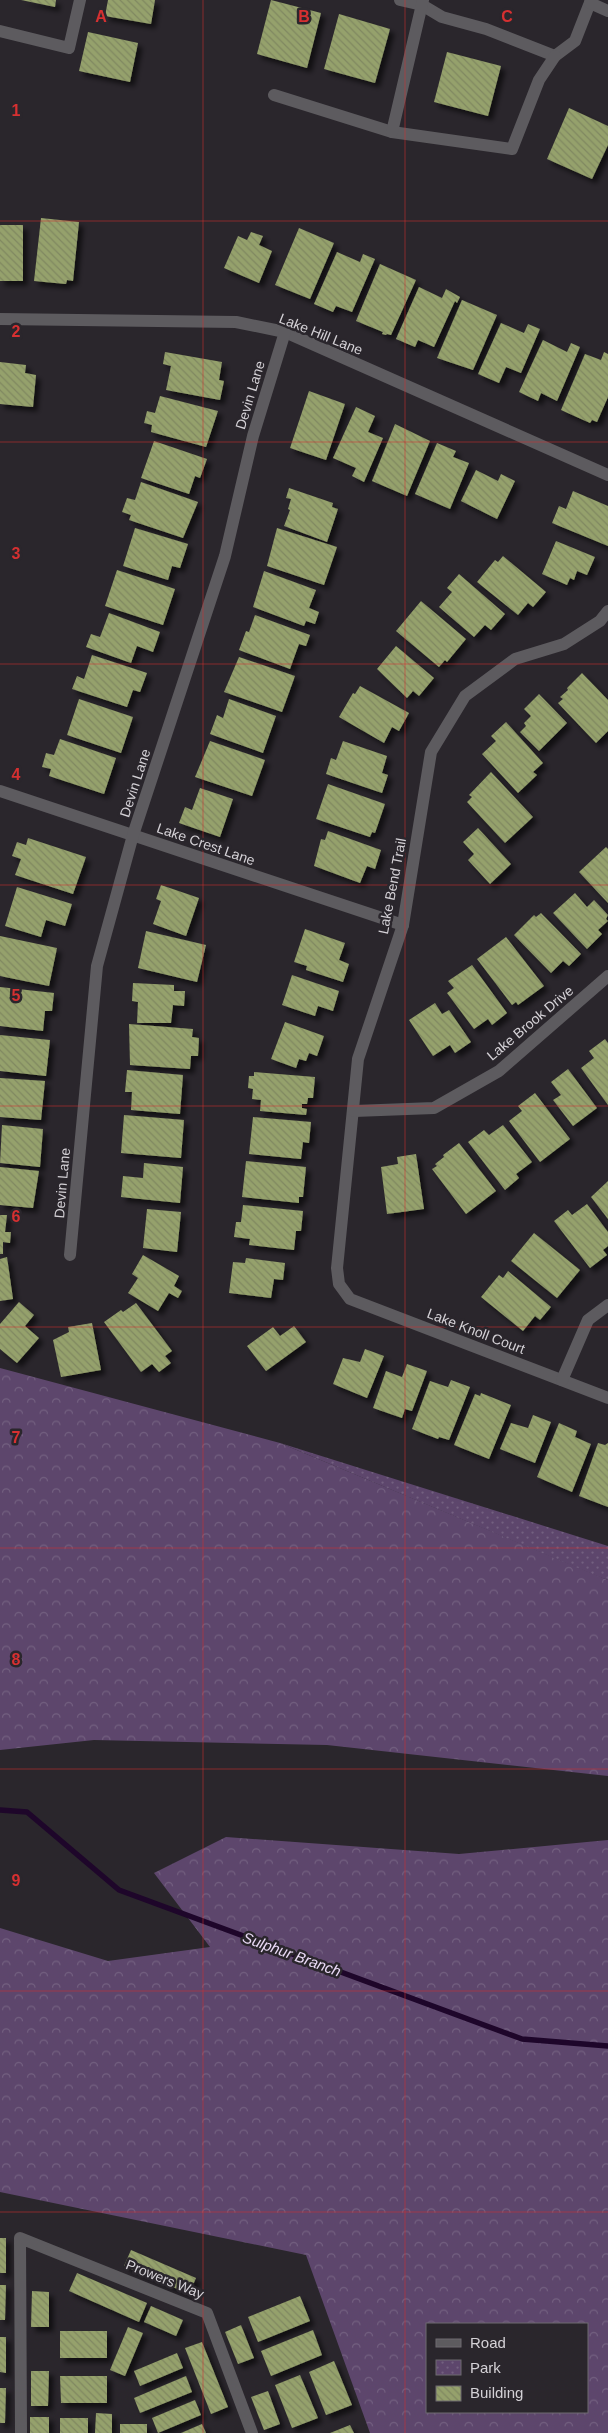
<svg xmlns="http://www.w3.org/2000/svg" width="608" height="2433" viewBox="0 0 608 2433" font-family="Arial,sans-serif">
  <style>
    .forest { fill: url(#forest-crowns); fill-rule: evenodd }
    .park { fill: url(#park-dots) }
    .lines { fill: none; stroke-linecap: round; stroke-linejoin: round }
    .stream { stroke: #1e062a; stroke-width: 5.5 }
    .building { fill: url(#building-back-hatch); filter: url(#shadow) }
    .minor { stroke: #5d5b5f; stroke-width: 12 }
    .grid { fill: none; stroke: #d63031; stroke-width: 1; stroke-opacity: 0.55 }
    .labels { text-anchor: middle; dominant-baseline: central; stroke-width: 5; stroke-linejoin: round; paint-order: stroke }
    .street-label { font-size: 14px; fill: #d4d1d6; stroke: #2a262c }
    .water-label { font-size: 15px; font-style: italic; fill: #eadaf6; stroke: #2a262c }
    .grid-label { font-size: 16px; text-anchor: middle; font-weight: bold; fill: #d63031; stroke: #2a262c; stroke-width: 5; stroke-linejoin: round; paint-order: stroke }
  </style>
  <defs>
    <pattern id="forest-crowns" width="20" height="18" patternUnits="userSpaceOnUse" patternTransform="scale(1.25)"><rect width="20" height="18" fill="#5d466c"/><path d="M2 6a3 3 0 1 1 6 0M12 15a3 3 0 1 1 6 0" fill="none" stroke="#736080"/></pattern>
    <pattern id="park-dots" width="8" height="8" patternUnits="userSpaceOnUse" patternTransform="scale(1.25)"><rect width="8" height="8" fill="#5d466c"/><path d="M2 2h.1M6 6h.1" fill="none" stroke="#736080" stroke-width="1.8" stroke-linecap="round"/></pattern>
    <pattern id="building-back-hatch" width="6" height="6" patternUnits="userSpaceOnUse" patternTransform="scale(1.25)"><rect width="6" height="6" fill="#95a16c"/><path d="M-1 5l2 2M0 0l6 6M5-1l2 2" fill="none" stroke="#808861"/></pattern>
    <filter id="shadow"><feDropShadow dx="4.5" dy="4.5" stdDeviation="2.5" flood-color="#0009"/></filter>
  </defs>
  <rect width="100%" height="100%" fill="#2a262c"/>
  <!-- forest -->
  <g class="forest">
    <path d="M0 1368 280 1443 608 1580V1776L327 1745 94 1740 0 1750Z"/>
    <path d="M226 1837 459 1854 608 1840V2433H370L306 2255 0 2192V1928L108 1961 210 1947 154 1873ZM587 2324V2412H427V2324Z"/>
  </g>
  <!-- park -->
  <path class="park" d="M280 1443 608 1546V1580L597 1576Z"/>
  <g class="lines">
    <!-- stream -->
    <path class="stream" d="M0 1810 27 1812 119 1890 522 2039 608 2046"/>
  </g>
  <!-- building -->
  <g class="building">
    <path d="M21 0H56L55 7Z"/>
    <path d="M108 0H155L151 24 105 16Z"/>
    <path d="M271 0 321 13 307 68 257 54Z"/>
    <path d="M339 14 390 29 375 83 324 69Z"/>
    <path d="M88 32 138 43 130 82 79 71Z"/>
    <path d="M447 52 501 66 488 116 434 102Z"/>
    <path d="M569 108 608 126V145L592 179 547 159Z"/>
    <path d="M41 218 79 222 73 281 67 280 66 284 34 281Z"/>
    <rect x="0" y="225" width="23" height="56"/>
    <path d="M299 228 334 243 310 299 275 285Z"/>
    <path d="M251 232 263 236 259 245 272 251 259 283 224 268 238 236 247 240Z"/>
    <path d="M337 252 360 262 363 254 375 259 352 312 336 306 333 312 314 304Z"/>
    <path d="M380 264 416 280 391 335 387 334 386 335 382 334 383 332 356 321Z"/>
    <path d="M419 287 442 298 446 289 460 297 457 303 455 301 434 347 418 340 415 347 396 339Z"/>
    <path d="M462 300 497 315 473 370 437 358Z"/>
    <path d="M501 323 524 333 528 324 540 329 521 373 506 367 499 383 478 374Z"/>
    <path d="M543 340 567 352 571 343 580 347 557 401 541 393 538 401 519 392Z"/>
    <path d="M165 352 222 362 219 380 224 381 220 400 166 390 171 366 163 364Z"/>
    <path d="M604 352 608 354V397L597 422 592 420 590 423 561 410 585 354 601 360Z"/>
    <path d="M0 362 26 365 25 373 36 375 33 407 0 404Z"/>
    <path d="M309 391 345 404 326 460 290 448Z"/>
    <path d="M160 396 218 411 206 447 151 432 152 425 144 423 147 411 155 413Z"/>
    <path d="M356 407 375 416 368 432 383 438 364 482 352 476 356 468 333 458Z"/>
    <path d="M395 424 430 441 407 496 372 481Z"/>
    <path d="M154 441 207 459 200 478 195 476 189 494 141 478Z"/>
    <path d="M437 443 456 451 453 457 469 463 450 509 415 494Z"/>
    <path d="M476 470 498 481 501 474 515 481 497 519 461 501Z"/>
    <path d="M141 482 198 502 183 538 129 520 131 515 122 512 127 498 135 500Z"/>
    <path d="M289 488 333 503 332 507 338 509 327 542 284 526 290 510 288 509 291 499 286 498Z"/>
    <path d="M573 491 608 506V546L552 523 559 506 566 509Z"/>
    <path d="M135 528 188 544 180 568 172 566 168 580 123 566Z"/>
    <path d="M277 528 337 547 324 585 267 566Z"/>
    <path d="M556 541 595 557 587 575 577 571 574 580 570 578 567 585 542 574Z"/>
    <path d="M503 556 546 592 533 607 528 603 518 615 477 582 495 560 498 562Z"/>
    <path d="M117 570 175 589 163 625 105 606Z"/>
    <path d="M264 571 316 590 309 608 319 612 315 624 306 621 304 626 253 607Z"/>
    <path d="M459 574 505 614 491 630 485 625 474 637 439 607 452 592 447 588Z"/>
    <path d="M421 601 466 639 447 662 445 660 439 667 396 631Z"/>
    <path d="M109 613 160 632 153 652 137 646 131 663 86 647 91 634 100 637Z"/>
    <path d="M255 615 310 635 306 646 299 644 290 669 239 650 246 631 249 632Z"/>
    <path d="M396 646 434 678 419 696 413 691 407 698 377 669Z"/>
    <path d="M92 655 147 673 140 692 133 690 127 707 72 689 77 676 84 679Z"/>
    <path d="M239 657 295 676 282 712 224 692Z"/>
    <path d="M582 673 608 700V731L596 743 558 703 563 699 560 697 568 690 567 688Z"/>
    <path d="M360 686 409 713 399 731 392 727 384 743 339 717 353 693 355 694Z"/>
    <path d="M539 694 567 723 539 751 520 732 526 726 524 723 531 716 524 709Z"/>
    <path d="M79 699 133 717 121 753 67 735Z"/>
    <path d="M229 699 276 716 263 753 210 734 217 715 223 718Z"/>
    <path d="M506 722 543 763 533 772 537 775 518 793 482 754 496 741 491 736Z"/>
    <path d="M60 739 116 758 104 794 49 776 51 769 42 767 46 753 54 755Z"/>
    <path d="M210 741 265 760 252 796 195 777Z"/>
    <path d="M343 741 387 756 382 773 388 775 382 793 326 774 331 758 336 760Z"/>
    <path d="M491 772 533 817 505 843 467 802 472 797 469 795Z"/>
    <path d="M328 784 385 804 375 833 372 832 370 837 316 819Z"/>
    <path d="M200 788 233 799 220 837 179 823 185 807 192 810Z"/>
    <path d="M478 828 511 864 490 884 468 860 474 854 463 842Z"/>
    <path d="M328 831 381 850 375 869 367 866 360 883 314 866 321 839 325 840Z"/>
    <path d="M28 838 86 857 73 894 15 875 21 859 12 856 17 842 26 845Z"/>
    <path d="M606 847 608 849V903L579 872Z"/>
    <path d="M161 885 199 898 186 936 153 924 161 901 156 899Z"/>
    <path d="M17 887 72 904 65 926 46 920 41 937 5 926Z"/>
    <path d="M575 893 587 907 594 900 608 915 606 919 608 921 598 930 602 934 587 949 553 913Z"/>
    <path d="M541 913 581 954 569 966 563 961 551 973 514 935 534 915 536 917Z"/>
    <path d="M305 929 345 943 339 960 349 964 343 982 306 970 307 966 294 962Z"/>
    <path d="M146 931 206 945 197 982 138 968Z"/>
    <path d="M0 936 57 948 49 986 0 976Z"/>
    <path d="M506 937 544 986 518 1005 516 1002 512 1005 477 959Z"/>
    <path d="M472 965 507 1013 492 1025 488 1019 474 1029 447 993 454 988 448 981Z"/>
    <path d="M292 975 339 991 333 1011 318 1006 315 1016 282 1005Z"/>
    <path d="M133 983 174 985V991H185L184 1006 173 1005 171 1023H137L138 1002 132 1001Z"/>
    <path d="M0 987 54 993 52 1011H45L43 1031 0 1026Z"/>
    <path d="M435 1003 442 1014 449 1010 471 1042 455 1053 450 1045 433 1056 409 1020Z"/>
    <path d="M285 1022 324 1036 317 1056 309 1053 306 1061 299 1059 296 1068 271 1059Z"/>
    <path d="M129 1024 193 1029 192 1037 199 1038 198 1056H191L190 1069 130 1065Z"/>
    <path d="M0 1035 50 1040 46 1076 0 1071Z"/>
    <path d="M605 1039 608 1043V1105L581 1068 594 1058 589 1051Z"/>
    <path d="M568 1069 597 1108 573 1126 553 1100 561 1095 551 1082Z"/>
    <path d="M127 1070 183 1075 180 1114 131 1110 132 1092H125Z"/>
    <path d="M254 1072 315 1077 313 1098H308L307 1104H302V1108L307 1109 306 1115 260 1111 261 1100 252 1099 253 1089 248 1088 249 1076H254Z"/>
    <path d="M0 1078 45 1081 41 1120 0 1117Z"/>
    <path d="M535 1093 570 1139 540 1162 509 1121 522 1111 518 1106Z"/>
    <path d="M124 1115 184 1120 181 1158 121 1153Z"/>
    <path d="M253 1117 311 1122 309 1143 303 1142 301 1159 249 1154Z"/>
    <path d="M2 1125 43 1129 40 1167 0 1163Z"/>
    <path d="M503 1125 532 1162 516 1174 519 1178 505 1190 468 1142 484 1130 489 1135Z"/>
    <path d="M459 1143 496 1191 466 1214 432 1169 437 1166 435 1164 444 1157 443 1155Z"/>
    <path d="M416 1154 424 1209 387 1214 381 1167 398 1164 397 1157Z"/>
    <path d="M246 1161 306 1167 303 1197H299V1203L242 1197Z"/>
    <path d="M144 1163 183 1167 180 1203 121 1197 123 1176 143 1178Z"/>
    <path d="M0 1167 39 1171 33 1208 0 1205Z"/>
    <path d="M608 1181V1219L591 1197Z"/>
    <path d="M587 1204 608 1232V1246L603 1250 607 1255 590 1268 554 1221 568 1210 572 1215Z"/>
    <path d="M243 1205 303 1211 301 1231H296L294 1250 249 1245 250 1239 234 1237 236 1222H241Z"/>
    <path d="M147 1209 181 1212 177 1252 143 1248Z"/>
    <path d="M0 1215H7L5 1232H11L10 1243 3 1242V1254H0Z"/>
    <path d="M534 1233 580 1270 557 1298 511 1261Z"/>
    <path d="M143 1255 179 1276 174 1286 182 1291 178 1298 169 1293 158 1311 128 1293 138 1278 132 1274Z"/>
    <path d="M7 1257 13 1299 0 1301V1259Z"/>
    <path d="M246 1258 285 1263 283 1280 274 1279 271 1298 229 1293 233 1262 245 1263Z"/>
    <path d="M508 1271 551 1307 540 1320 535 1316 523 1331 481 1297 499 1275 503 1278Z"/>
    <path d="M19 1302 34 1315 25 1326 39 1338 17 1363 0 1349V1324Z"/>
    <path d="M136 1303 172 1351 165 1356 171 1363 159 1372 152 1364 141 1372 104 1322 121 1310 123 1312Z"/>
    <path d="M92 1323 101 1370 61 1377 53 1340 69 1332 68 1327Z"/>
    <path d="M294 1326 306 1342 266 1371 247 1346 273 1327 280 1336Z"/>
    <path d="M365 1349 384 1356 367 1398 333 1384 343 1358 360 1362Z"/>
    <path d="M407 1364 427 1371 412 1411 405 1409 402 1418 373 1408 386 1371 402 1377Z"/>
    <path d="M451 1380 470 1387 449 1440 439 1437 438 1439 412 1429 430 1381 448 1387Z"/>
    <path d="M481 1393 511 1405 489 1459 454 1445 475 1394 480 1396Z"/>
    <path d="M533 1415 551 1422 535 1463 500 1449 511 1423 528 1428Z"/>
    <path d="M559 1423 577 1431 575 1437 591 1444 572 1492 537 1477Z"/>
    <path d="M598 1443 605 1445 608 1443V1507L579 1496Z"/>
    <rect x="0" y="2238" width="6" height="35"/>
    <path d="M131 2250 196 2278 189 2294 124 2266Z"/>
    <path d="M77 2273 147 2303 139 2322 69 2291Z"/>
    <path d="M0 2285H6L5 2320H0Z"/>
    <path d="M32 2291 49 2292V2327H31Z"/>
    <path d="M300 2296 310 2321 258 2342 248 2317Z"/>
    <path d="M151 2306 183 2320 176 2336 144 2322Z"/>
    <path d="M241 2325 254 2358 238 2364 225 2332Z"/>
    <path d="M128 2327 143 2333 125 2376 110 2370Z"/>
    <path d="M313 2330 322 2355 271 2376 261 2351Z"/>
    <rect x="60" y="2331" width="47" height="27"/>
    <path d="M0 2337H6V2373L0 2372Z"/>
    <path d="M202 2342 228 2407 211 2414 185 2348Z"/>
    <path d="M177 2353 183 2368 140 2386 134 2371Z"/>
    <path d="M334 2361 352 2405 326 2415 309 2372Z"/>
    <path d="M31 2371H49L48 2406H31Z"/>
    <path d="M300 2375 318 2418 292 2428 275 2385Z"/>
    <path d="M60 2376H107V2403H61Z"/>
    <path d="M186 2376 192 2392 140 2413 134 2398Z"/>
    <path d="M0 2388H6L5 2423H0Z"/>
    <path d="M268 2391 280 2424 264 2430 251 2397Z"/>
    <path d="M195 2400 201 2415 158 2433 152 2418Z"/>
    <path d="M96 2413 112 2414V2433H95Z"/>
    <rect x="30" y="2417" width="19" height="16"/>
    <rect x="60" y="2418" width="28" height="15"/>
    <rect x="120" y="2424" width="27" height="9"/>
    <path d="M202 2424 206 2433H181Z"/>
    <path d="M350 2425 354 2433H330Z"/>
  </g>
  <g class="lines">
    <!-- minor -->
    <g class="minor">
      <path d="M400 0 422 5 442 17 486 29 555 56 575 41 591 0"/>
      <path d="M590 3 608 11"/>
      <path d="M0 31 69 48 80 0"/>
      <path d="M274 95 392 132 512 149 539 80 555 56"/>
      <path d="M392 132 423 0"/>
      <path d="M0 319 236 322 285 332 608 475"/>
      <path d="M608 611 600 621 564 644 515 659 465 696 431 752 403 925 358 1059 337 1268 339 1284 350 1299 608 1398"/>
      <path d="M0 791 403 925"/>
      <path d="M354 1111 434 1108 499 1071 608 976"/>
      <path d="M70 1255 97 966 133 835 225 556 253 436 285 332"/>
      <path d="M562 1380 588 1320 608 1305"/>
      <path d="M21 2433 20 2238 207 2313 252 2433"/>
    </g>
  </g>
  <!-- grid -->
  <path class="grid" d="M203 0V2433M405 0V2433M0 221H608M0 442H608M0 664H608M0 885H608M0 1106H608M0 1327H608M0 1548H608M0 1769H608M0 1991H608M0 2212H608"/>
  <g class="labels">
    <!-- street labels -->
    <g class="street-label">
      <text transform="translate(321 334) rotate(22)">Lake Hill Lane</text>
      <text transform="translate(250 395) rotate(-73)">Devin Lane</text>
      <text transform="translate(135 783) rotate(-72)">Devin Lane</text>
      <text transform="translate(206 844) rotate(19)">Lake Crest Lane</text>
      <text transform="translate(392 886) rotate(-79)">Lake Bend Trail</text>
      <text transform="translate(530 1023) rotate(-40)">Lake Brook Drive</text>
      <text transform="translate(62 1183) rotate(-85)">Devin Lane</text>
      <text transform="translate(476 1331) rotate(21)">Lake Knoll Court</text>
      <text transform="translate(165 2279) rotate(22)">Prowers Way</text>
    </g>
    <!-- water labels -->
    <g class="water-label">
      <text transform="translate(292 1954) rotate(20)">Sulphur Branch</text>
    </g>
  </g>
  <g class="grid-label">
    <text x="101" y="22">A</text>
    <text x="304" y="22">B</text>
    <text x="507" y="22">C</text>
    <text x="16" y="116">1</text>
    <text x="16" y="337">2</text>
    <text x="16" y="559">3</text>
    <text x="16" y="780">4</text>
    <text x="16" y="1001">5</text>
    <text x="16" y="1222">6</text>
    <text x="16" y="1443">7</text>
    <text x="16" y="1665">8</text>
    <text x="16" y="1886">9</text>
  </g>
  <!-- legend -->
  <rect x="426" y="2323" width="162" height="90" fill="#2a262c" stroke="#6e6a70"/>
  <rect x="436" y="2339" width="25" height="8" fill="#5d5b5f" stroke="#6e6a70"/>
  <text x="470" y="2348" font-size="15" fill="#d4d1d6">Road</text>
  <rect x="436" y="2360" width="25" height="15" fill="url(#park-dots)" stroke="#6e6a70"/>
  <text x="470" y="2373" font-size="15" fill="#d4d1d6">Park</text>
  <rect x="436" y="2386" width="25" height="15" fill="url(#building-back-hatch)" stroke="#6e6a70"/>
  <text x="470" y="2398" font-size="15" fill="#d4d1d6">Building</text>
</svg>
